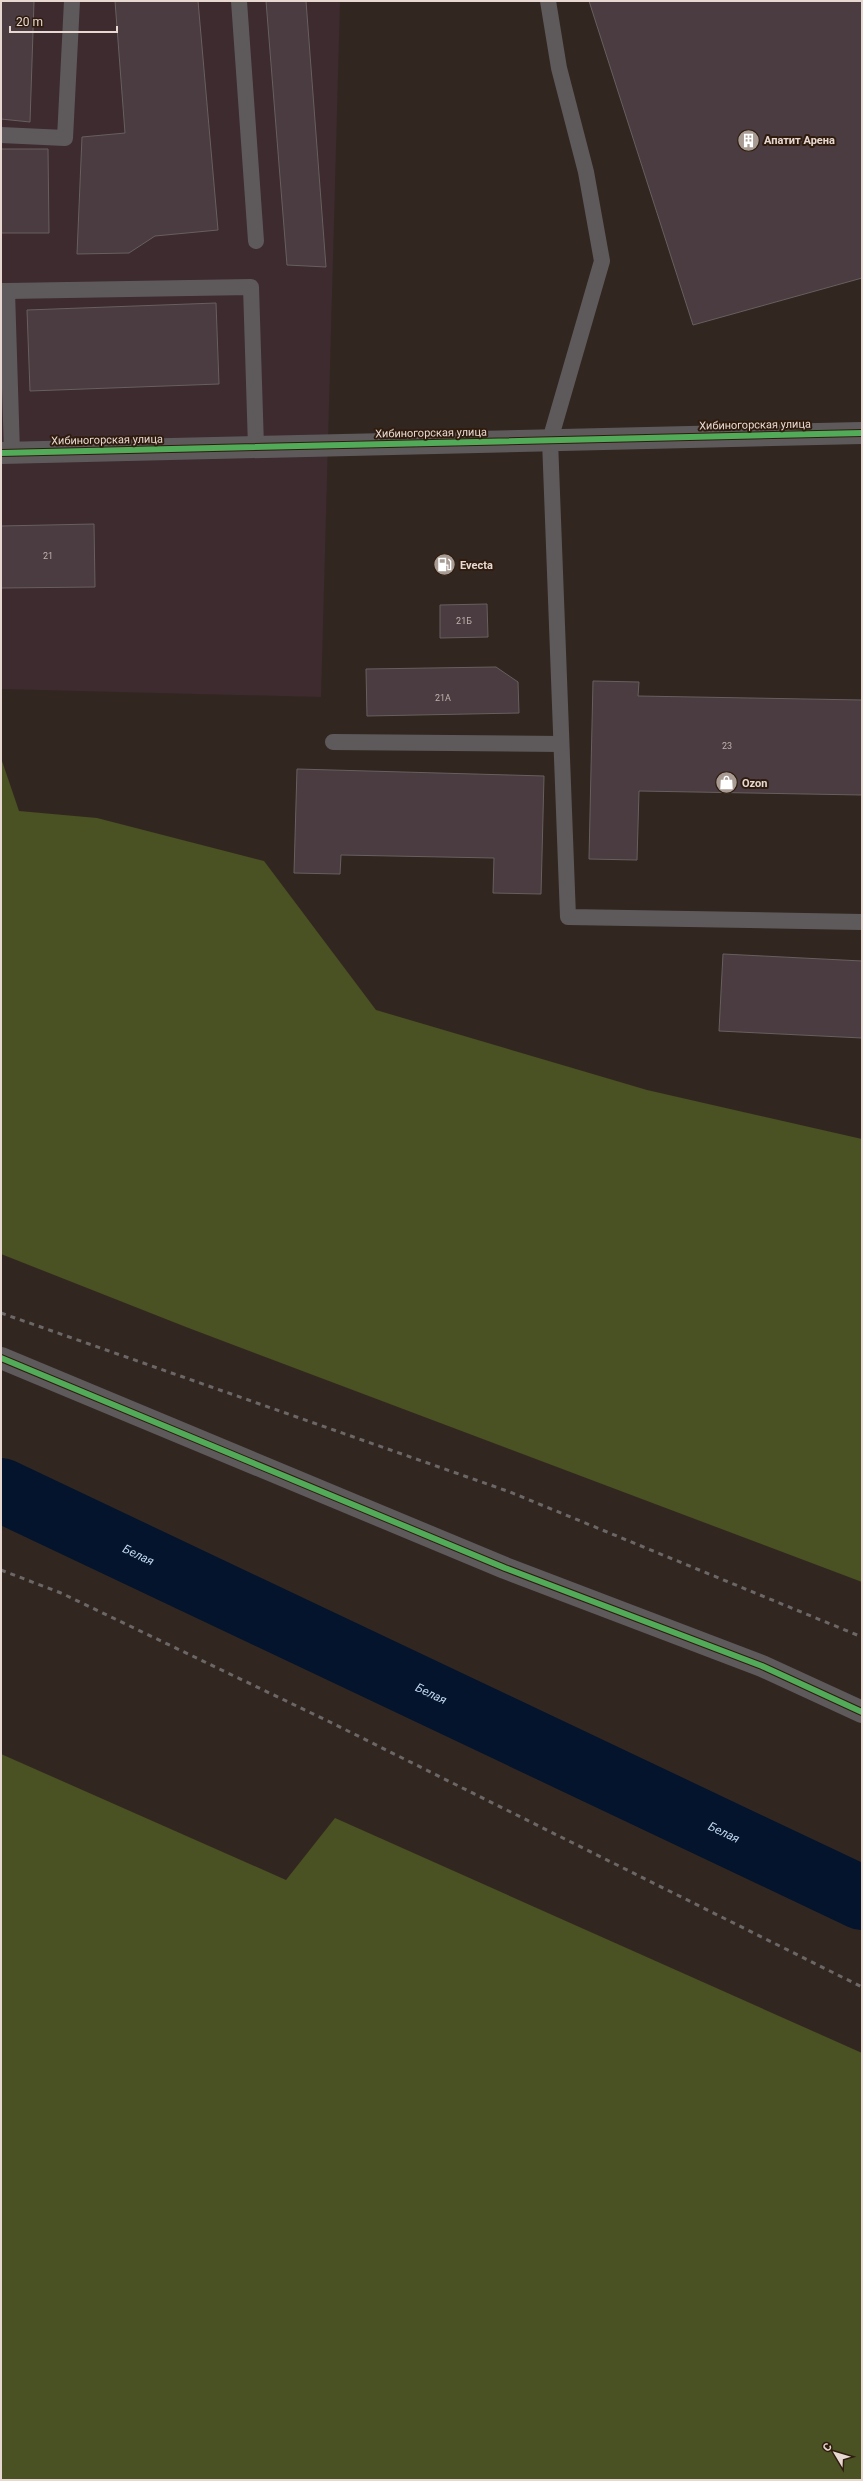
<svg xmlns="http://www.w3.org/2000/svg" width="863" height="2481" viewBox="0 0 863 2481" font-family="Roboto,sans-serif">
  <style>
    .industrial { fill: #3d2b30 }
    .forest { fill: #4a5122 }
    .lines { fill: none; stroke-linecap: round; stroke-linejoin: round }
    .river { stroke: #04142c; stroke-width: 64 }
    .building { fill: #4a3c40; stroke: #685f5f }
    .lane { stroke: #5e5a5c; stroke-width: 16 }
    .street { stroke: #5e5a5c; stroke-width: 22 }
    .rail { stroke: #6b6766; stroke-width: 3; stroke-dasharray: 5 5; stroke-linecap: butt }
    .cycleway-casing { stroke: #2f1c0f; stroke-width: 8 }
    .cycleway { stroke: #51ab58; stroke-width: 6 }
    .labels { text-anchor: middle; dominant-baseline: central; stroke-width: 4; stroke-linejoin: round; paint-order: stroke }
    .number-label { font-size: 9px; fill: #c0b2ad }
    .poi-label { font-size: 11px; font-weight: bold; fill: #e7d9d1; stroke: #2f1c0f; text-anchor: start }
    .street-label { font-size: 11px; fill: #e7d9d1; stroke: #2f1c0f }
    .water-label { font-size: 12px; font-style: italic; fill: #c1d9f2; stroke: #2f1c0f }
  </style>
  <rect width="100%" height="100%" fill="#322720"/>
  <!-- industrial -->
  <path class="industrial" d="M1 1H340L321 697 1 689Z"/>
  <!-- forest -->
  <g class="forest">
    <path d="M1 758 19 811 97 818 264 861 376 1010 647 1090 862 1139V1582L186 1327 1 1254Z"/>
    <path d="M1 1754 286 1880 335 1818 862 2053V2480H1Z"/>
  </g>
  <g class="lines">
    <!-- river -->
    <path class="river" id="s1" d="M1 1490 862 1898"/>
  </g>
  <!-- building -->
  <g class="building">
    <path d="M1 1H34L30 122 1 119Z"/>
    <path d="M115 1H198L218 230 155 236 129 253 77 254 82 137 125 133Z"/>
    <path d="M266 1H306L326 267 287 265Z"/>
    <path d="M589 1H862V278L693 325Z"/>
    <path d="M1 149H48L49 233H1Z"/>
    <path d="M216 303 219 384 30 391 27 310Z"/>
    <path d="M94 524 95 587 1 588V526Z"/>
    <path d="M487 604 488 637 440 638V605Z"/>
    <path d="M496 667 518 682 519 713 367 716 366 669Z"/>
    <path d="M593 681 639 682 638 696 862 700V795L639 791 637 860 589 859Z"/>
    <path d="M297 769 544 776 541 894 493 893 494 858 341 855 340 874 294 873Z"/>
    <path d="M723 954 862 961V1038L719 1031Z"/>
  </g>
  <g class="lines">
    <!-- lane -->
    <g class="lane">
      <path d="M239 1 256 241"/>
      <path d="M548 1 559 68 586 172 602 261 550 440 568 917 862 922"/>
      <path d="M1 135 65 138 72 1"/>
      <path d="M1 291H7L12 453"/>
      <path d="M7 291 251 287 256 447"/>
      <path d="M333 742 561 744"/>
    </g>
    <!-- street -->
    <g class="street">
      <path d="M1 453 862 433"/>
      <path d="M1 1358 505 1568 762 1666 862 1712"/>
    </g>
    <!-- rail -->
    <g class="rail">
      <path d="M1 1313 510 1492 862 1637"/>
      <path d="M1 1570 61 1593 330 1722 862 1987"/>
    </g>
    <defs>
      <g id="cycleway">
        <path d="M1 453 862 433"/>
        <path d="M1 1358 505 1568 762 1666 862 1712"/>
      </g>
    </defs>
    <!-- cycleway casing -->
    <use href="#cycleway" class="cycleway-casing"/>
    <!-- cycleway -->
    <use href="#cycleway" class="cycleway"/>
  </g>
  <!-- icons -->
  <defs>
    <symbol id="building-disc" viewBox="-11 -11 22 22"><circle r="9.5" fill="#a89b93" stroke="#2f1c0f"/><path d="M-4-6H4V6H1V3H-1V6H-4ZM-2.5-4.3h1.7v1.8h-1.7ZM.8-4.3h1.7v1.8H.8ZM-2.5-1h1.7V.8h-1.7ZM.8-1h1.7V.8H.8Z" fill="#fff"/></symbol>
    <symbol id="fuel-disc" viewBox="-11 -11 22 22"><circle r="9.5" fill="#a89b93" stroke="#2f1c0f"/><path d="M-5.5-6h7V0h2V4h1.3V-2.5L3-4.5l.8-.8L6-3V5H2.5V1h-1V6h-7ZM-4.2-4.7v3.2H.2V-4.7Z" fill="#fff"/></symbol>
    <symbol id="shop-disc" viewBox="-11 -11 22 22"><circle r="9.5" fill="#a89b93" stroke="#2f1c0f"/><path d="M-5-2.5h2.3a2.7 3.5 0 0 1 5.4 0H5L5.5 6h-11ZM-1.5-2.5h3a1.5 2.3 0 0 0-3 0Z" fill="#fff"/></symbol>
  </defs>
  <g fill-rule="evenodd">
    <use href="#building-disc" x="736" y="128" width="25" height="25"/>
    <use href="#fuel-disc" x="432" y="552" width="25" height="25"/>
    <use href="#shop-disc" x="714" y="770" width="25" height="25"/>
  </g>
  <g class="labels">
    <!-- number labels -->
    <g class="number-label">
      <text x="48" y="556">21</text>
      <text x="464" y="621">21Б</text>
      <text x="443" y="698">21А</text>
      <text x="727" y="746">23</text>
    </g>
    <!-- poi labels -->
    <g class="poi-label">
      <text x="764" y="140">Апатит Арена</text>
      <text x="460" y="565">Evecta</text>
      <text x="742" y="783">Ozon</text>
    </g>
    <!-- street labels -->
    <g class="street-label">
      <text transform="translate(755 425) rotate(-1)">Хибиногорская улица</text>
      <text transform="translate(431 433) rotate(-1)">Хибиногорская улица</text>
      <text transform="translate(107 440) rotate(-1)">Хибиногорская улица</text>
    </g>
    <!-- water labels -->
    <g class="water-label">
      <text stroke="none"><textPath href="#s1" startOffset="152">Белая</textPath></text>
      <text stroke="none"><textPath href="#s1" startOffset="476">Белая</textPath></text>
      <text stroke="none"><textPath href="#s1" startOffset="800">Белая</textPath></text>
    </g>
  </g>
  <!-- border -->
  <rect width="863" height="2481" fill="none" stroke="#e7d9d1" stroke-width="4"/>
  <!-- north arrow -->
  <g transform="translate(835 2453) rotate(308)" stroke="#2f1c0f" stroke-width="3" paint-order="stroke">
  <path d="M0-3L7 15L0 10L-7 15Z" fill="#e7d9d1"/>
  <text y="-6" font-size="11" font-weight="bold" text-anchor="middle" fill="#e7d9d1">С</text>
  </g>
  <!-- scale -->
  <path d="M10 26v6h107v-6" fill="none" stroke="#e7d9d1" stroke-width="2"/>
  <text x="16" y="26" font-size="12" fill="#e7d9d1" stroke="#2f1c0f" stroke-width="3" paint-order="stroke">20 m</text>
</svg>
